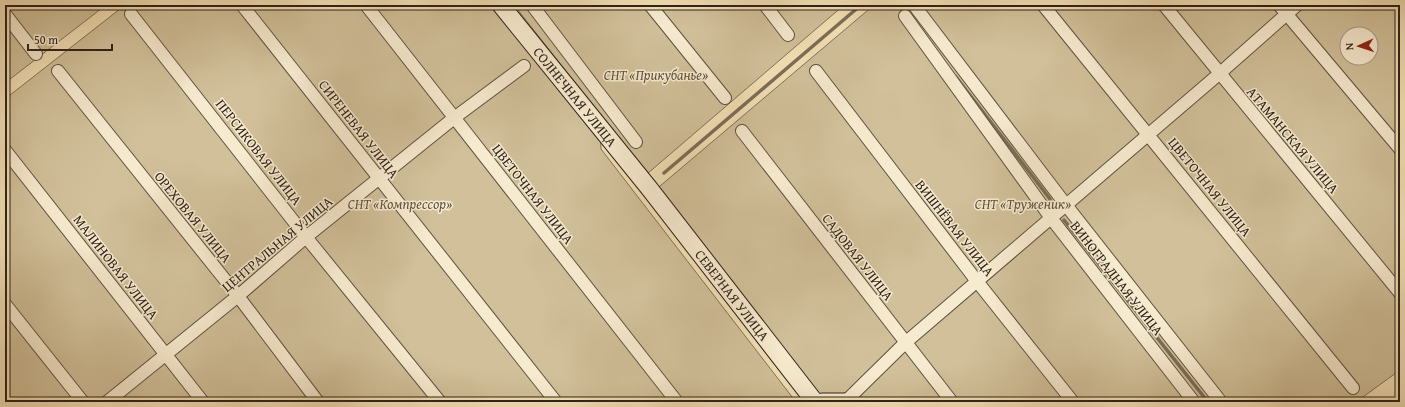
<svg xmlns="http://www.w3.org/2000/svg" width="1405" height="407" viewBox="0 0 1405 407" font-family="'Gentium Book Plus',serif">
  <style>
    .green { fill: #d1c09a; stroke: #7f715a; fill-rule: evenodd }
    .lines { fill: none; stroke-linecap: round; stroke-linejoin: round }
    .stream { stroke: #7c6d57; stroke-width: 3.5 }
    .street-casing { stroke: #5e5240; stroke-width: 14 }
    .secondary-casing { stroke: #2d2219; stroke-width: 19 }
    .street { stroke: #f7ebcf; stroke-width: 12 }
    .secondary { stroke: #f7ebcf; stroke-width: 17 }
    .labels { text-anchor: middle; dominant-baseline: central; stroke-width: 3; stroke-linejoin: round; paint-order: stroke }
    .park-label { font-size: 14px; font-style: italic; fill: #5e5140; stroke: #f7ebcf }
    .street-label { font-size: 14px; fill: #2d2219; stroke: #f7ebcf }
  </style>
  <rect width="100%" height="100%" fill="#f3e0b5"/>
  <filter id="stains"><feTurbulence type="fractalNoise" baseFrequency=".005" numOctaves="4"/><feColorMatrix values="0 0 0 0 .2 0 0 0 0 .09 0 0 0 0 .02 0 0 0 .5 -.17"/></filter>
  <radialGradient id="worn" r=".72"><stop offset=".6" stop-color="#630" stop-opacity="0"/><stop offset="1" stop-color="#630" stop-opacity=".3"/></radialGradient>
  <!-- green -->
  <g class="green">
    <path d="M5 5H106L5 83Z"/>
    <path d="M125 5H508L600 123 601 149 796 402H5V99Z"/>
    <path d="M514 5H844L647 174Z"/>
    <path d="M874 5H1400V370L1356 402H805L647 197ZM1347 34H1371V58H1347Z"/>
  </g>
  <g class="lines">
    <!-- stream -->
    <g class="stream">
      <path d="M901 5 908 14"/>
      <path d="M956 77 1050 199"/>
      <path d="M664 173 861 5"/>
      <path d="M1064 220 1208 402"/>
    </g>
    <defs>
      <g id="street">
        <path d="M242 5 556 402"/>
        <path d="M366 5 677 402"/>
        <path d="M532 5 636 142"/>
        <path d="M650 5 725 98"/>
        <path d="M765 5 788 35"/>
        <path d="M914 5 1066 205 1221 402"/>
        <path d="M1043 5 1353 388"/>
        <path d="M1164 5 1400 293"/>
        <path d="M1279 5 1400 149"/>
        <path d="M5 14 36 54"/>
        <path d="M131 14 306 237 440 402"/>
        <path d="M905 16 1051 218 1194 402"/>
        <path d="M58 71 238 296 318 402"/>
        <path d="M816 71 976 280 1073 402"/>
        <path d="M742 131 952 402"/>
        <path d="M5 150 203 402"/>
        <path d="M5 304 83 402"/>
        <path d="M846 401 905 343 1219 74 1297 5"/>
        <path d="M107 402 238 296 306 237 454 118 524 66"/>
      </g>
      <g id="secondary">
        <path id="s1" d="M501 5 649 188 815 402"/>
        <path d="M822 402H847"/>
      </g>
    </defs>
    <!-- street casing -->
    <use href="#street" class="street-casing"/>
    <!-- secondary casing -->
    <use href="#secondary" class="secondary-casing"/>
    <!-- street -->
    <use href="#street" class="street"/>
    <!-- secondary -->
    <use href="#secondary" class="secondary"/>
  </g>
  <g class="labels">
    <!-- park labels -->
    <g class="park-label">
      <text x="656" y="75">СНТ «Прикубанье»</text>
      <text x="400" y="204">СНТ «Компрессор»</text>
      <text x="1023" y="204">СНТ «Труженик»</text>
    </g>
    <!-- street labels -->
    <g class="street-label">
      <text stroke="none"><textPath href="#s1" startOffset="118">СОЛНЕЧНАЯ УЛИЦА</textPath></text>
      <text transform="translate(359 129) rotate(52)">СИРЕНЕВАЯ УЛИЦА</text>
      <text transform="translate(1293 140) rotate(50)">АТАМАНСКАЯ УЛИЦА</text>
      <text transform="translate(259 152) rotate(52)">ПЕРСИКОВАЯ УЛИЦА</text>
      <text transform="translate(1210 187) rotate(51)">ЦВЕТОЧНАЯ УЛИЦА</text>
      <text transform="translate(533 194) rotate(52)">ЦВЕТОЧНАЯ УЛИЦА</text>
      <text transform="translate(193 217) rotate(51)">ОРЕХОВАЯ УЛИЦА</text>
      <text transform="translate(955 228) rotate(52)">ВИШНЁВАЯ УЛИЦА</text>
      <text transform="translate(277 244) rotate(-40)">ЦЕНТРАЛЬНАЯ УЛИЦА</text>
      <text transform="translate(858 257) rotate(52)">САДОВАЯ УЛИЦА</text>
      <text transform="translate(116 267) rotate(52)">МАЛИНОВАЯ УЛИЦА</text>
      <text transform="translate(1117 278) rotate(52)">ВИНОГРАДНАЯ УЛИЦА</text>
      <text stroke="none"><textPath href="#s1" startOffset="371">СЕВЕРНАЯ УЛИЦА</textPath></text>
    </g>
  </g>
  <!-- margin -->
  <rect width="1405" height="407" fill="none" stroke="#f3e0b5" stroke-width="20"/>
  <rect x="6" y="6" width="1393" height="395" fill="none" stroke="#2d2219" stroke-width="2"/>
  <rect x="10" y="10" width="1385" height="387" fill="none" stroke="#2d2219"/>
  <!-- north arrow -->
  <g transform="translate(1359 46) rotate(267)"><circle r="19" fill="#f7ebcf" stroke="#a69b86"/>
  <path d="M0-3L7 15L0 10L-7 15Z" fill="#8f2418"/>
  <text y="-6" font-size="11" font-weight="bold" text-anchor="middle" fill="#2d2219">N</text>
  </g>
  <!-- scale -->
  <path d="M28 44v6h84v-6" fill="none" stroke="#2d2219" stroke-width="2"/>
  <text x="34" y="44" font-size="12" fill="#2d2219" stroke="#f7ebcf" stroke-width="3" paint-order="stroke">50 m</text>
  <rect width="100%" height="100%" filter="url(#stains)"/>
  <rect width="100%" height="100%" fill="url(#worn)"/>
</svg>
